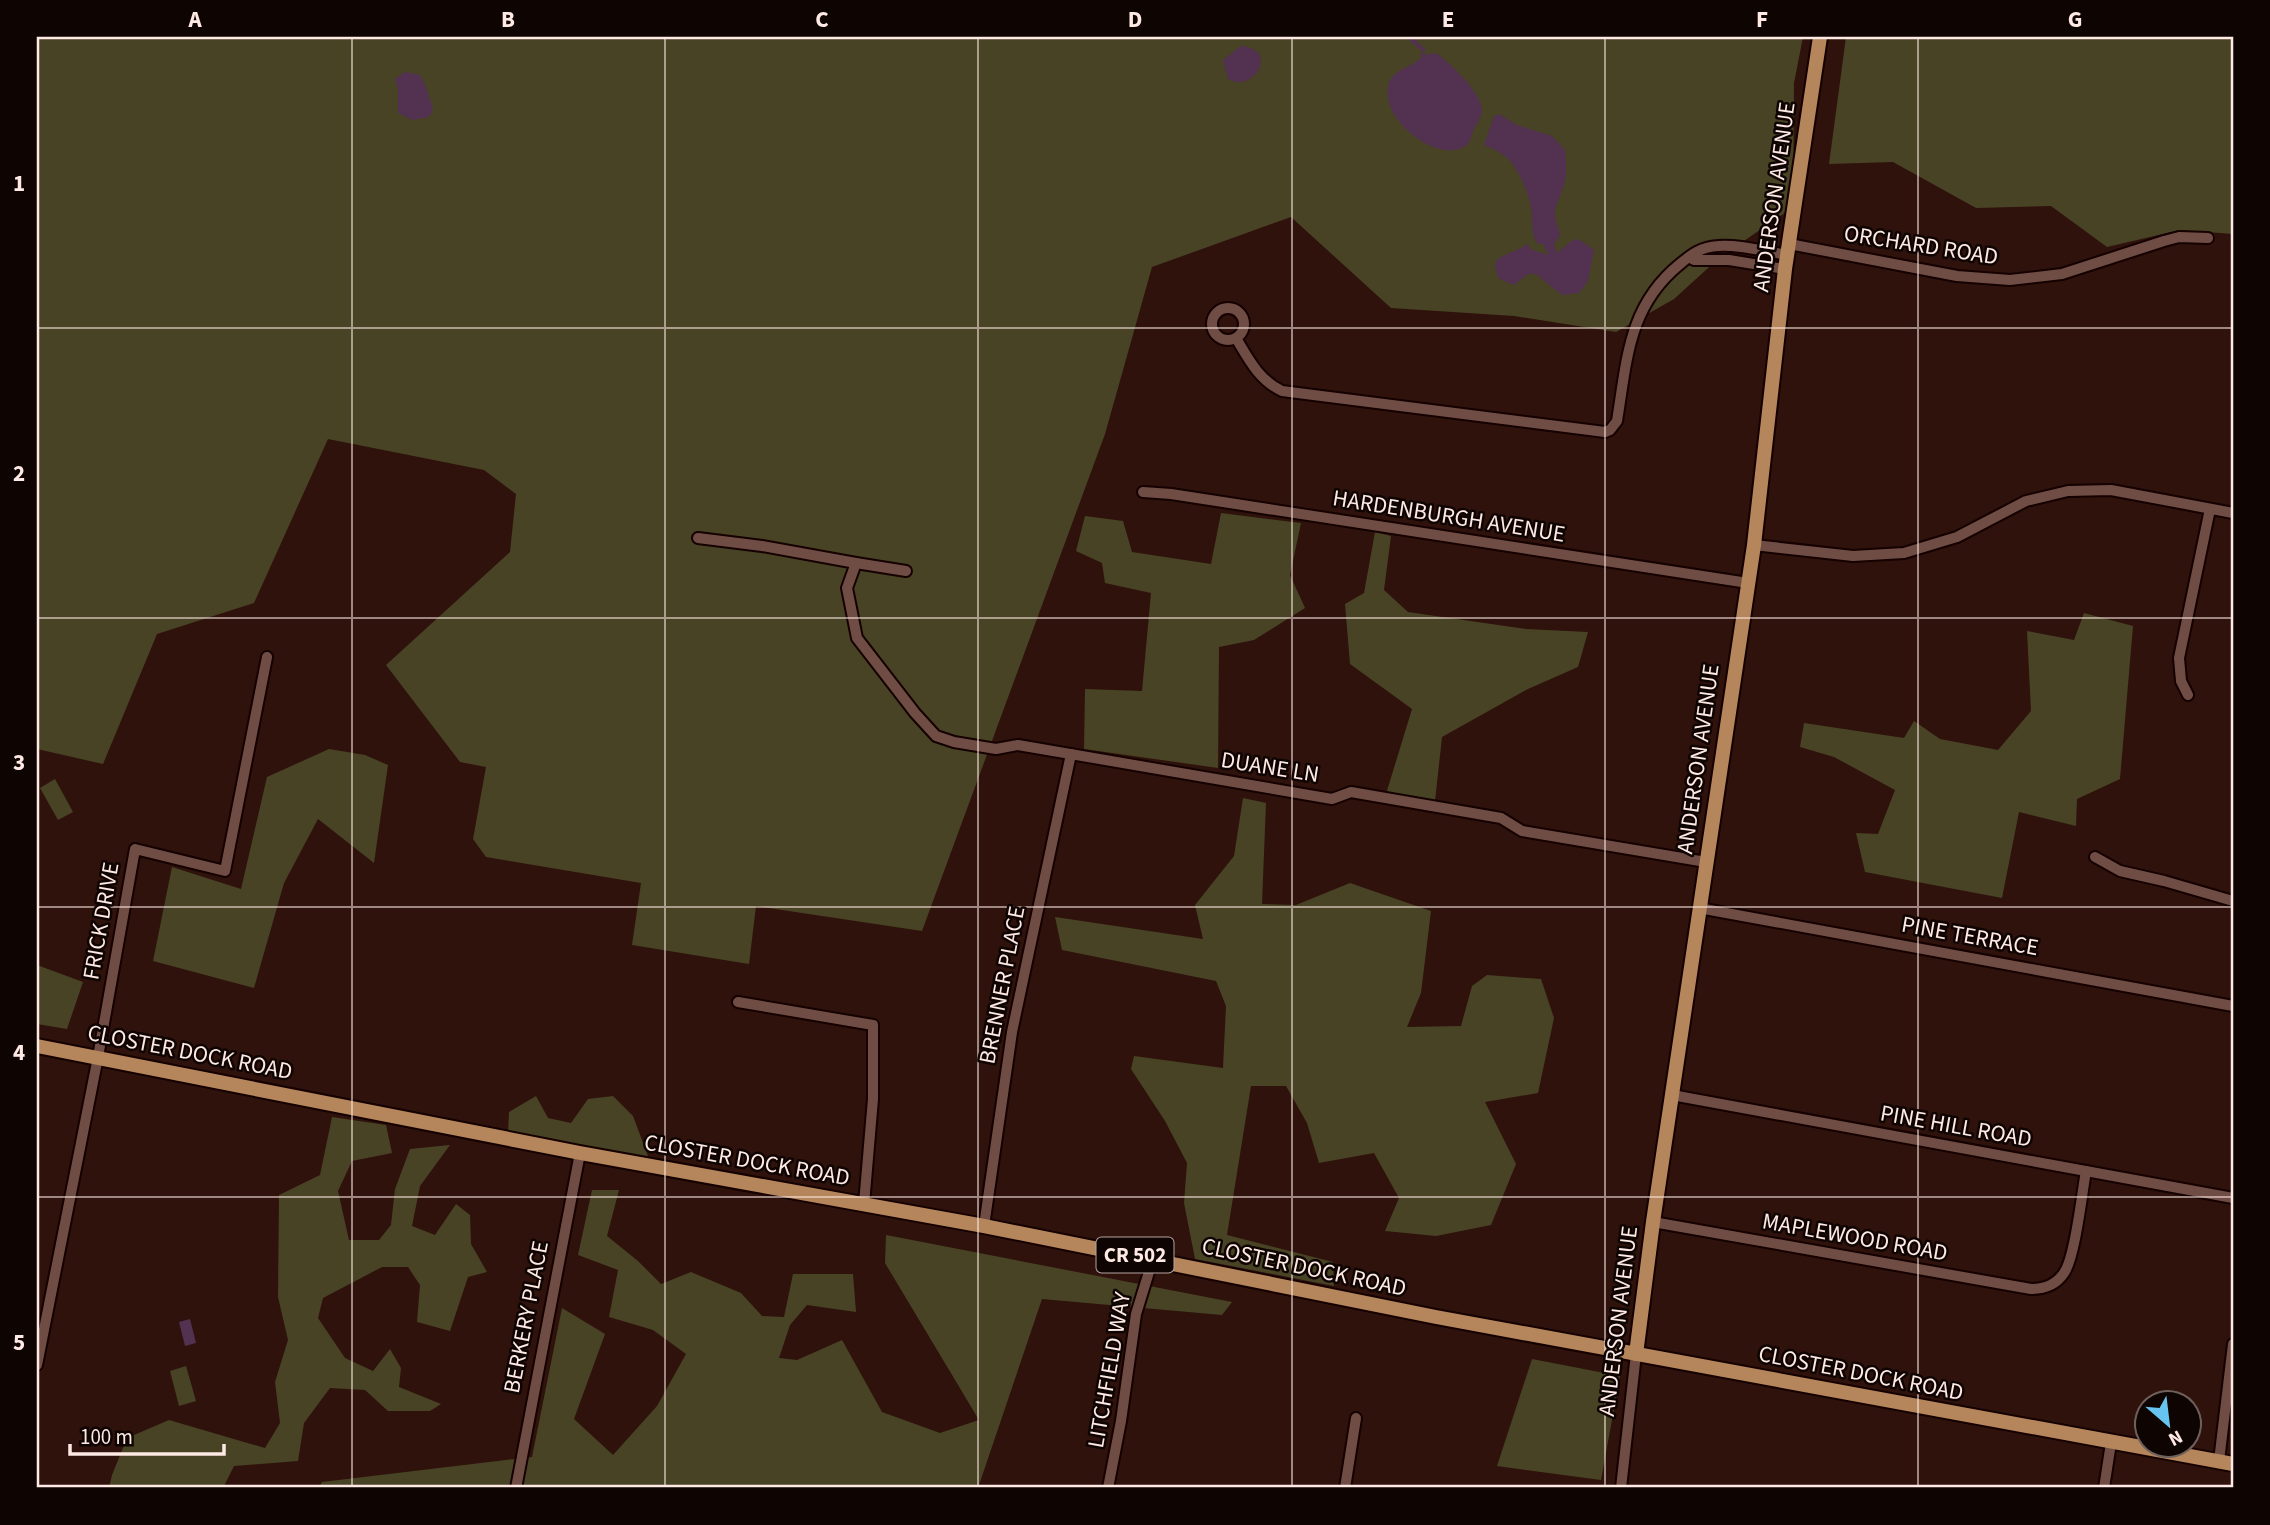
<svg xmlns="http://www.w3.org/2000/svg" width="2270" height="1525" viewBox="0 0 2270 1525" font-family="'Source Sans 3',sans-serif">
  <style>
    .green { fill: #484325 }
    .water { fill: #533151 }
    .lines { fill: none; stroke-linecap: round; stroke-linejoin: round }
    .minor-casing { stroke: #150100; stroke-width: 14 }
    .major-casing { stroke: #150100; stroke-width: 18 }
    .minor { stroke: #6f4d44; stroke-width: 10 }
    .major { stroke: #b5855b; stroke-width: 14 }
    .grid { fill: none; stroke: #fee9e4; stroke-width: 2; stroke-opacity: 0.55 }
    .labels { text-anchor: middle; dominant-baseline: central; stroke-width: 5; stroke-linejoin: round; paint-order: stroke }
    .shield { fill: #0e0402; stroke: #b6a4a0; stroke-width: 2 }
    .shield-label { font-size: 21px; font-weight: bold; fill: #fee9e4 }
    .street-label { font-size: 23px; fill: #fee9e4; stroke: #0e0402 }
    .neatline { fill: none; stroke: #fee9e4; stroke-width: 2.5 }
    .grid-label { font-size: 23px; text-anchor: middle; font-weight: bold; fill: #fee9e4 }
  </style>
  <rect width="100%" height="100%" fill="#2f120c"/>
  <!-- green -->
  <g class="green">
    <path d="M37 37H1803L1794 83 1793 207 1718 259 1674 299 1616 332 1514 316 1391 308 1291 217 1152 267 1105 434 922 931 756 906 749 964 632 945 641 883 486 857 473 839 486 767 460 762 386 665 510 552 516 494 484 470 328 439 254 603 157 634 103 764 37 749Z"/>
    <path d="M1846 37H2233V234L2180 230 2107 247 2051 206 1976 208 1893 162 1829 164Z"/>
    <path d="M1221 513 1301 523 1290 575 1305 608 1254 640 1219 647 1218 768 1084 749 1085 689 1142 691 1151 593 1105 583 1102 563 1076 551 1085 516 1123 521 1132 552 1211 564Z"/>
    <path d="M1375 532 1391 536 1384 590 1408 612 1526 629 1588 632 1578 667 1528 689 1442 737 1435 801 1386 794 1412 709 1350 664 1345 604 1364 593Z"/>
    <path d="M2084 613 2133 626 2120 779 2077 799 2076 826 2019 812 2002 898 1865 872 1856 833 1878 834 1895 790 1834 757 1800 747 1804 723 1904 738 1914 721 1940 739 1998 750 2031 711 2027 631 2074 640Z"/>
    <path d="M329 749 365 755 388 765 374 863 318 819 284 883 254 988 153 961 172 867 241 889 267 777Z"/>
    <path d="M55 779 73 812 58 820 40 788Z"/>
    <path d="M1243 798 1266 803 1262 904 1296 905 1350 883 1431 911 1421 993 1407 1027 1461 1026 1472 986 1487 975 1541 979 1554 1018 1538 1093 1485 1102 1516 1164 1491 1225 1436 1236 1385 1231 1399 1198 1374 1153 1319 1163 1307 1123 1286 1086H1251L1227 1235 1333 1262 1334 1286 1195 1259 1184 1203 1187 1163 1165 1121 1131 1069 1134 1056 1223 1068 1226 1006 1216 981 1062 950 1055 917 1203 939 1195 905 1234 856Z"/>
    <path d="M37 965 83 982 67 1029 37 1024Z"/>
    <path d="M536 1096 548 1118 571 1123 588 1099 613 1096 633 1116 649 1159 508 1133 509 1112Z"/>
    <path d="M332 1117 386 1125 392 1153 352 1161 338 1191 349 1240H379L391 1225 395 1189 410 1149 450 1145 420 1186 412 1226 435 1235 456 1204 470 1215 471 1244 487 1272 468 1277 450 1331 417 1322 420 1285 408 1267H382L323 1298 318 1318 345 1358 373 1371 390 1349 401 1368 399 1387 441 1404 430 1411H388L365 1390 330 1388 304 1423 298 1461 234 1466 223 1488H109L112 1475 127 1438 169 1420 265 1448 280 1423 275 1382 288 1340 278 1297 279 1195 320 1175Z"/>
    <path d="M592 1190H619L607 1236 638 1261 661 1284 691 1272 741 1293 762 1316 784 1317 793 1274H853L856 1312 807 1305 790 1325 779 1358 797 1360 842 1340 882 1412 940 1433 979 1420 885 1263 886 1235 1232 1302 1222 1315 1042 1299 978 1488H818L813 1486 812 1488H319L322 1482 532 1457 562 1308 605 1334 574 1419 613 1455 657 1406 686 1354 653 1330 609 1317 618 1270 578 1255Z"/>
    <path d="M1532 1359 1620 1376 1601 1480 1497 1466Z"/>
    <path d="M186 1366 196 1401 179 1406 170 1371Z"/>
  </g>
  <!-- water -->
  <g class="water">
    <path d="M1406 37H1413L1425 49V55L1436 53C1449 62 1483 94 1482 111 1481 118 1476 125 1473 131 1470 139 1470 145 1462 148 1432 161 1378 116 1389 83 1393 69 1414 67 1422 56L1420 54 1424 53Z"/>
    <path d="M1241 46C1281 50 1252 94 1228 79L1223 60Z"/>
    <path d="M405 72 420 75C424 81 432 103 433 110L429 117 412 120 398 113V89L395 79Z"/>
    <path d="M1499 114 1517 125 1552 136 1565 150C1568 180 1566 179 1556 207 1552 217 1559 226 1560 235L1554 244 1557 253 1574 239 1582 241 1594 250 1588 281 1579 293 1562 295 1536 274H1528L1514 285 1498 278 1495 265 1497 259 1529 244 1530 249 1548 255 1543 244H1538C1531 235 1533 228 1532 218 1532 200 1522 176 1511 162 1505 154 1492 148 1484 145L1494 116Z"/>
    <path d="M190 1319 196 1343 185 1346 179 1322Z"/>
  </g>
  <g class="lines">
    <defs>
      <g id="minor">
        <path d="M1789 244 1957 276 2010 280 2062 274 2164 241 2179 237 2208 238"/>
        <path d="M1689 257 1694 260H1729L1785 269"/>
        <circle cx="1228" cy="324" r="16"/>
        <path d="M1236 338C1249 360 1259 380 1282 391L1605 432 1610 430 1617 421C1627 360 1628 306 1680 264 1692 254 1701 247 1718 246 1738 244 1767 252 1788 255"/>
        <path d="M1143 492 1171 494 1748 583"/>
        <path d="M698 538 762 546 856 563 847 588 857 638 915 713 936 736 954 742 996 749 1018 745 1332 799 1351 792 1501 818 1522 831 1706 862"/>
        <path d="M1754 545 1853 556 1904 553 1957 537 2026 501 2068 491 2111 490 2233 513"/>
        <path d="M856 563 906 571"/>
        <path d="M2188 695 2181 681 2179 658 2210 509"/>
        <path d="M2095 857 2120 871 2164 881 2233 901"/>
        <path d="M1699 908 2233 1006"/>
        <path d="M738 1002 873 1025V1099L864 1204"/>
        <path d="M1672 1095 2233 1198"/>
        <path d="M1653 1222 2031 1289C2044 1289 2056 1285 2064 1273 2075 1258 2082 1193 2086 1171"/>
        <path d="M984 1226 1012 1032 1071 754"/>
        <path d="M37 1365 98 1057 135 849 225 871 267 657"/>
        <path d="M2219 1461 2233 1344"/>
        <path d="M516 1488 580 1153"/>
        <path d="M1108 1488 1121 1421 1136 1314 1153 1259"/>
        <path d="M1345 1488 1356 1418"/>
        <path d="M1621 1488 1636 1354"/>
        <path d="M2104 1488 2111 1443"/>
      </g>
      <g id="major">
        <path d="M37 1046 580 1153 984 1226 1436 1317 2233 1464"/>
        <path d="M1636 1354 1653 1222 1754 545 1785 269 1820 37"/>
      </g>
    </defs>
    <!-- minor casing -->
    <use href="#minor" class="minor-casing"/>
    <!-- major casing -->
    <use href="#major" class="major-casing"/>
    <!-- minor -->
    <use href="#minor" class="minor"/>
    <!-- major -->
    <use href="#major" class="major"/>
  </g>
  <!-- grid -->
  <path class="grid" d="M352 37V1488M665 37V1488M978 37V1488M1292 37V1488M1605 37V1488M1918 37V1488M37 328H2233M37 618H2233M37 907H2233M37 1197H2233"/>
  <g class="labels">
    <!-- shield labels -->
    <rect class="shield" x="1096.5" y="1237.5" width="77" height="35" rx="5"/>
    <g class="shield-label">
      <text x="1135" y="1255">CR 502</text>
    </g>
    <!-- street labels -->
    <g class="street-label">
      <text transform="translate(1774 197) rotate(-82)">ANDERSON AVENUE</text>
      <text transform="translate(1921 245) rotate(9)">ORCHARD ROAD</text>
      <text transform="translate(1449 516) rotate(9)">HARDENBURGH AVENUE</text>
      <text transform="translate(1698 759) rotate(-82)">ANDERSON AVENUE</text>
      <text transform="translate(1270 767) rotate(9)">DUANE LN</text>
      <text transform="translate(101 921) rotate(-80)">FRICK DRIVE</text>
      <text transform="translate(1970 936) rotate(10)">PINE TERRACE</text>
      <text transform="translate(1002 985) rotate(-79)">BRENNER PLACE</text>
      <text transform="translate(190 1052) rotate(11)">CLOSTER DOCK ROAD</text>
      <text transform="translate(1956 1126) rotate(10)">PINE HILL ROAD</text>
      <text transform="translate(747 1160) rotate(10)">CLOSTER DOCK ROAD</text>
      <text transform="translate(1855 1237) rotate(10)">MAPLEWOOD ROAD</text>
      <text transform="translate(1304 1267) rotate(12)">CLOSTER DOCK ROAD</text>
      <text transform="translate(526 1317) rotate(-79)">BERKERY PLACE</text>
      <text transform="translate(1618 1321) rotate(-83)">ANDERSON AVENUE</text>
      <text transform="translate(1109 1370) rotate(-80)">LITCHFIELD WAY</text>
      <text transform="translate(1861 1373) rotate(11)">CLOSTER DOCK ROAD</text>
    </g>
  </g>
  <!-- border -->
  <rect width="2270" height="1525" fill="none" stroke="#0e0402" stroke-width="77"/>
  <!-- north arrow -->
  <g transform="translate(2168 1424) rotate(152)"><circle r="33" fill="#0e0402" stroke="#6e605c" stroke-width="2"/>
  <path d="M0-5L12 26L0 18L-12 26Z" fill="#67c4f0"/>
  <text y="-10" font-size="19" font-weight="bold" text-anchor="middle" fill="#fee9e4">N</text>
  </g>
  <!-- scale -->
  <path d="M70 1444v10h154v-10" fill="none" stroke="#fee9e4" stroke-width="3.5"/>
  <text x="80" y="1444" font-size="21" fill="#fee9e4" stroke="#0e0402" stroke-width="5" paint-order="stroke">100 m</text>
  <rect x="38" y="38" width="2194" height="1448" class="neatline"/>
  <g class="grid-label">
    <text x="195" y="27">A</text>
    <text x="508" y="27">B</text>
    <text x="822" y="27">C</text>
    <text x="1135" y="27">D</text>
    <text x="1448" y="27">E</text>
    <text x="1762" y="27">F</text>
    <text x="2075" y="27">G</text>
    <text x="19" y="191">1</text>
    <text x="19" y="481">2</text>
    <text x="19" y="770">3</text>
    <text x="19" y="1060">4</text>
    <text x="19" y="1350">5</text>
  </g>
</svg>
